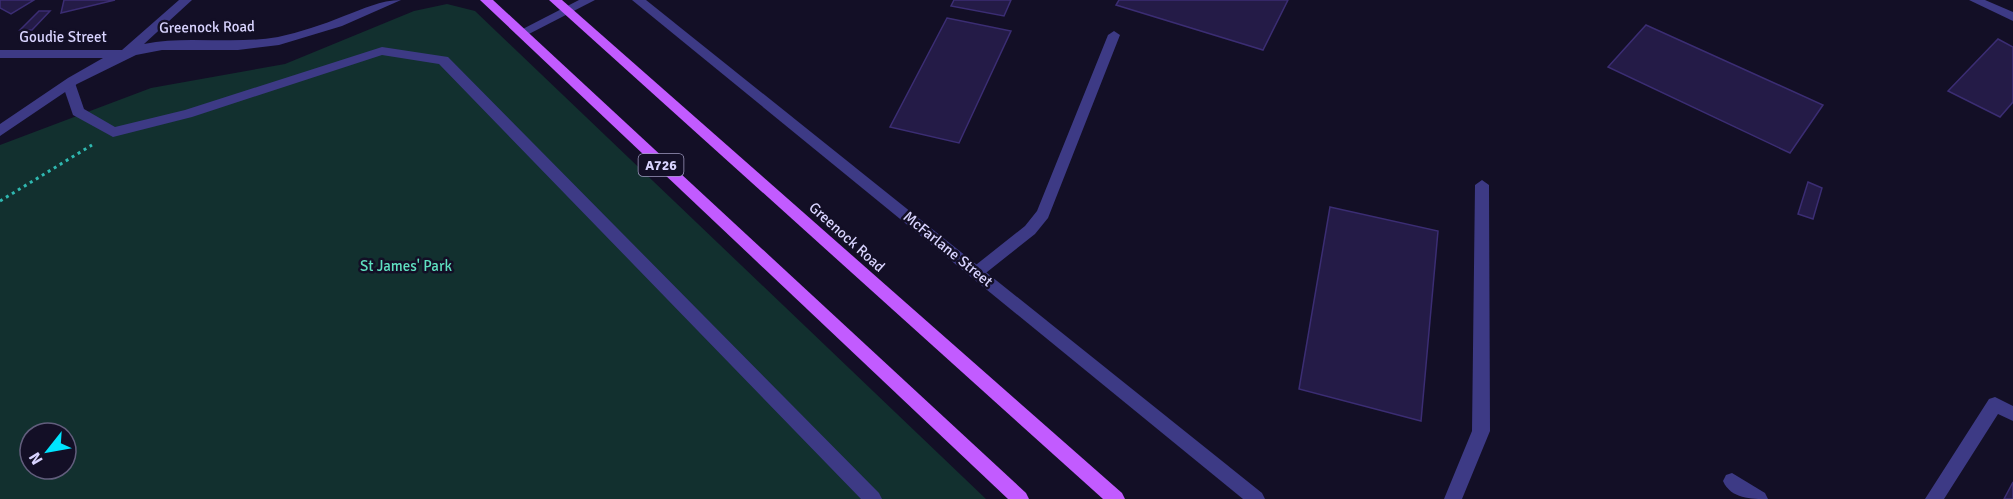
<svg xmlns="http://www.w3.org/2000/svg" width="2013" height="499" viewBox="0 0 2013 499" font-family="Signika,sans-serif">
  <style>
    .green { fill: #12302f; fill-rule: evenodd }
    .building { fill: #241b47; stroke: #3b2d73; stroke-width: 1.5 }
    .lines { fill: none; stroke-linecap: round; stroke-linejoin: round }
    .path { stroke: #2fb8b0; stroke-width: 3; stroke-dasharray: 3 4; stroke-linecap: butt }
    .service { fill: #3d3a85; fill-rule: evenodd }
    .minor { fill: #3d3a85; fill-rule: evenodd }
    .tertiary { fill: #3d3a85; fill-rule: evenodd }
    .primary { fill: #c25bff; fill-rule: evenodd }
    .labels { text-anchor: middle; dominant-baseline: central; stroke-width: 5; stroke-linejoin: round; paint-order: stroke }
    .shield { fill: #130f26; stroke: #9e99be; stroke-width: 1.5 }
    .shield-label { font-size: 14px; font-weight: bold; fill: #d9d4ff }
    .street-label { font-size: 15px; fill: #d9d4ff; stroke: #130f26 }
    .park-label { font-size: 15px; fill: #5fe0c0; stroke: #130f26 }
  </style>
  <rect width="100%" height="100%" fill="#130f26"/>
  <!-- green -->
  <path class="green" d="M447 4 475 11 986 499H0V145L151 88 285 64 414 11ZM30 433H66V469H30Z"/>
  <!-- building -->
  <g class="building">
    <path d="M0 0H34L11 14 0 8Z"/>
    <path d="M64 0H115L61 13Z"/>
    <path d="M954 0H1011L1004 16 951 6Z"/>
    <path d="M1119 0H1288L1263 50 1116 5Z"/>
    <path d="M39 11H50L32 30H20Z"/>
    <path d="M947 18 1011 31 959 143 890 127Z"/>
    <path d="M1646 25 1823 105 1790 153 1608 67Z"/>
    <path d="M1998 39 2013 47V102L2000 117 1948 91Z"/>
    <path d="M1808 182 1822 188 1813 219 1798 214Z"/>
    <path d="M1330 207 1438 231 1421 421 1299 389Z"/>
    <path d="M2013 482V499H2004Z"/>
  </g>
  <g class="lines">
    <!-- path -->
    <path class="path" d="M0 201 92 145"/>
    <!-- service -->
    <g class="service">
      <path d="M1114 31 1120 35 1048 218 1035 234 982 276H972L969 272 972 268 1025 226 1037 211 1108 35Z"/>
      <path d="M382 47 448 57 879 493 882 499H861L439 64 382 55 192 117 113 137 73 115 62 83 69 79 74 80 84 109 115 127 185 110Z"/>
      <path d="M1482 180 1489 185 1490 431 1462 499H1444L1472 431 1475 185Z"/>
      <path d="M1995 397 2013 406V421L1998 414 1944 499H1925L1989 399Z"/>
      <path d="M1732 473 1765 493 1768 499C1751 499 1731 499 1723 481L1726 475Z"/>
    </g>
    <!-- minor -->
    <g class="minor">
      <path d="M179 0H192L144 44C186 35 232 45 278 37 300 32 322 25 344 16 364 9 380 0 401 0L342 26 279 45 238 50H162L136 55 77 84 0 136V124L68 78 103 58H0V50H122Z"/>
      <path d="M1969 0H1985L2013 12V21Z"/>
    </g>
    <!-- tertiary -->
    <g class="tertiary">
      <path d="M579 0H595L525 36 521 37 515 33Z"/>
      <path d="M632 0H646L1262 493 1265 499H1243Z"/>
    </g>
    <!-- primary -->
    <g class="primary">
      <path d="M480 0H493L1026 493 1029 499H1008Z"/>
      <path d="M549 0H562L1122 493 1125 499H1103Z"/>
    </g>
  </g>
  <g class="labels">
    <!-- shield labels -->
    <rect class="shield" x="638.5" y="154" width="45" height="22" rx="4.5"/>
    <g class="shield-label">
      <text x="661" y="165">A726</text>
    </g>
    <!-- street labels -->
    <g class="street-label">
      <text transform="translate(207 27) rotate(-1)">Greenock Road</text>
      <text x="63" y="37">Goudie Street</text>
      <text transform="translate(847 237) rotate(42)">Greenock Road</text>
      <text transform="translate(948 249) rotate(39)">McFarlane Street</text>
    </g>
    <!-- park labels -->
    <g class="park-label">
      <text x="406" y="266">St James' Park</text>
    </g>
  </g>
  <!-- north arrow -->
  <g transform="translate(48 451) rotate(239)"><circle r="28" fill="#130f26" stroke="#625e7d" stroke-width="1.5"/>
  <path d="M0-4.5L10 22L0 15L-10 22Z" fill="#00e5ff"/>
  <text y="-9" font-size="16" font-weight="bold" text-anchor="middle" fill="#d9d4ff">N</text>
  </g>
</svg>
